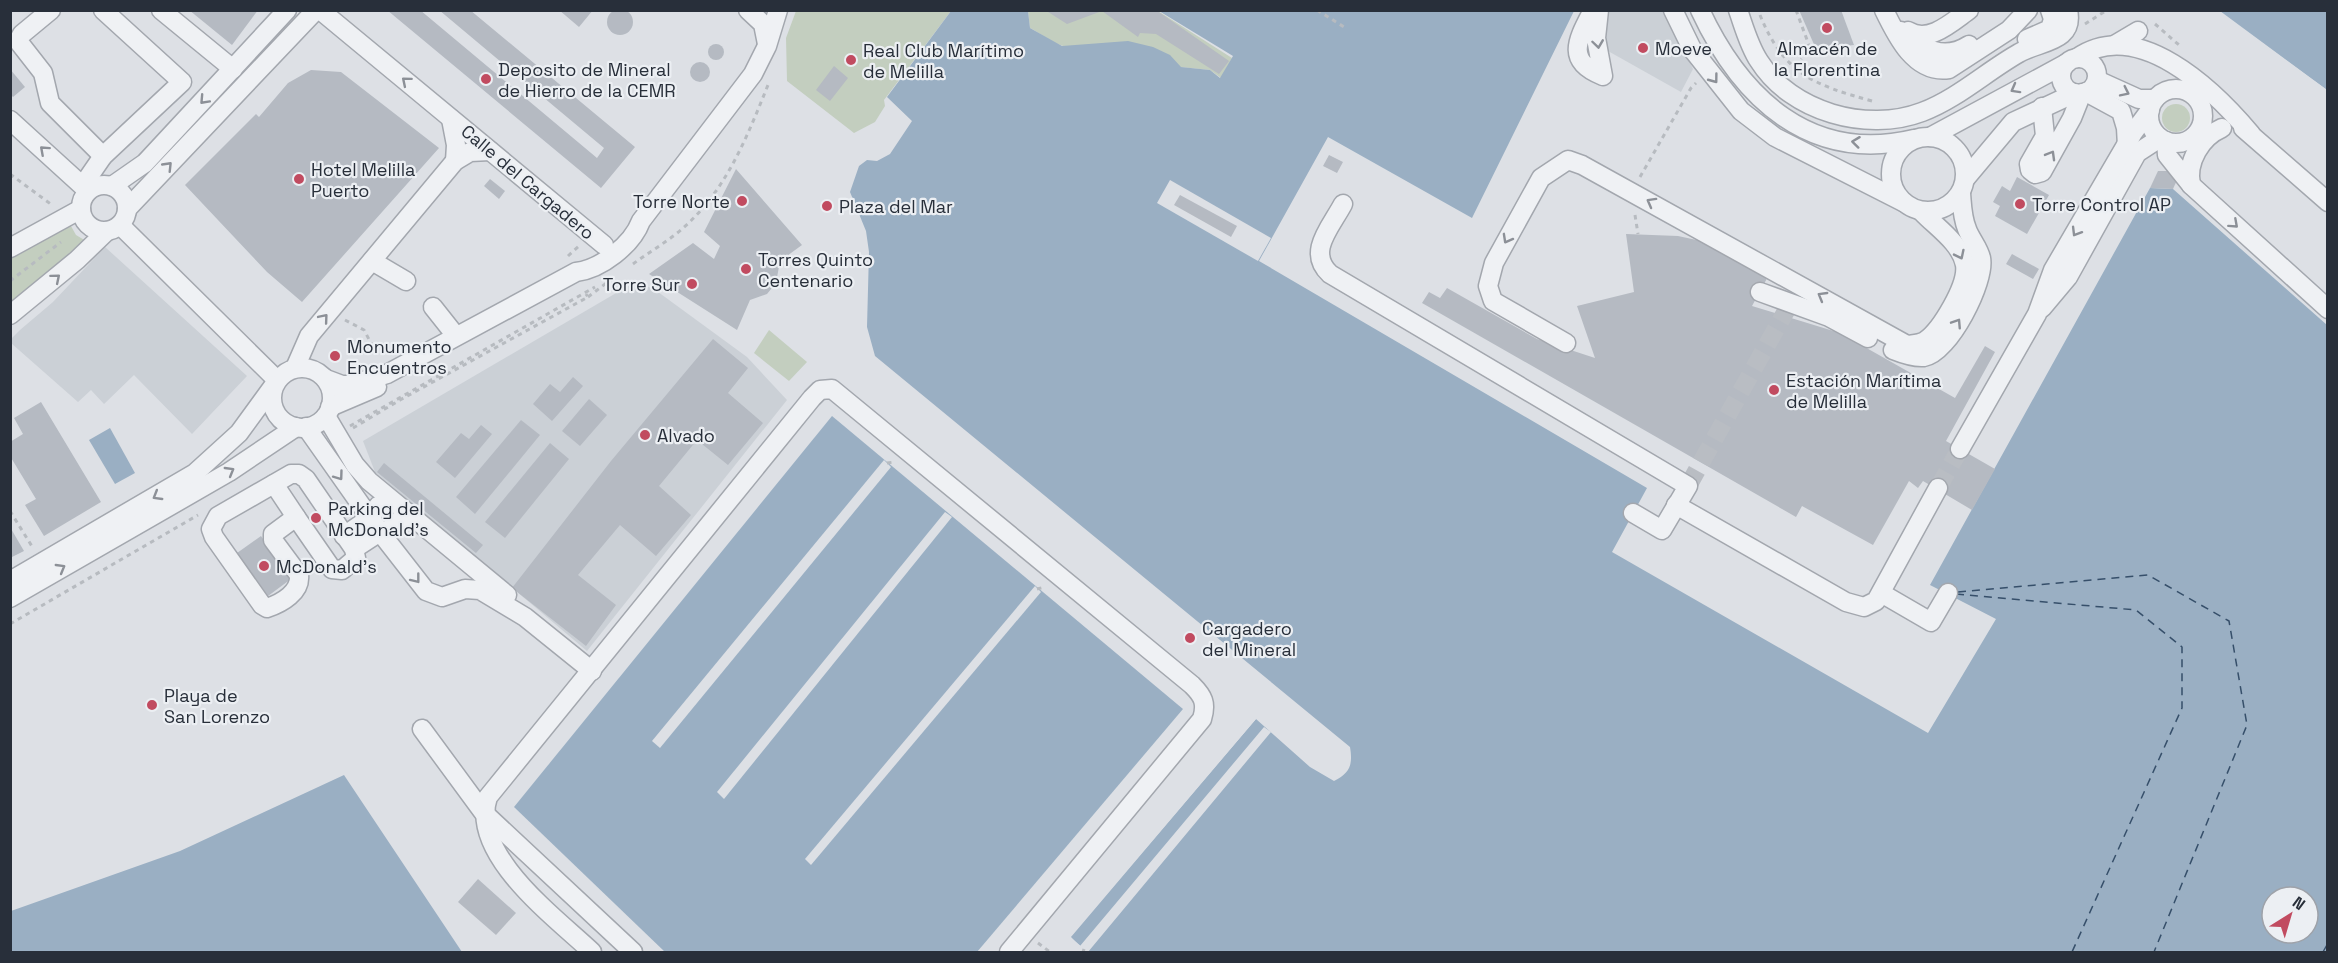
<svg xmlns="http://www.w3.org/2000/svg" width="2338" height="963" viewBox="0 0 2338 963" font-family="'Space Grotesk',sans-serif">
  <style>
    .built { fill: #cbd0d6 }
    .green { fill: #c3cebf }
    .water { fill: #9aafc3; fill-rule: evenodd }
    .pier { fill: #dde0e5 }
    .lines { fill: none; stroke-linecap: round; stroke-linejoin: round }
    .ferry { stroke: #364f6a; stroke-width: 1.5; stroke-dasharray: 8 6; stroke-linecap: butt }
    .building { fill: #b5bac2 }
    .minor-tunnel { stroke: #b9bdc3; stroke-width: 18; stroke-dasharray: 18 9; stroke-linecap: butt }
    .minor-casing { stroke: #a3a7ae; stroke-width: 21 }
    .path { stroke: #b7bbc0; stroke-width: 3; stroke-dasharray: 4.5 4.5; stroke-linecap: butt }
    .minor { stroke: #eff1f4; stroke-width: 18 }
    .oneway { stroke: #8c9097 }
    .poi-dot { fill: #c14b60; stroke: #eceff3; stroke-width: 2 }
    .labels { text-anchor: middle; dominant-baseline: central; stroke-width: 4.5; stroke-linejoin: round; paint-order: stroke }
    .poi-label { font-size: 18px; fill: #282f3a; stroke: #eceff3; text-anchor: start }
    .street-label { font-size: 18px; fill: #282f3a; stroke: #eceff3 }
  </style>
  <rect width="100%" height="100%" fill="#dde0e5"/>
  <!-- built -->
  <g class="built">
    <path d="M1610 11H1665L1693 69 1681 92 1592 42Z"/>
    <path d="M105 247 247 376 192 434 134 375 104 404 91 390 78 402 11 343V339L20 330 53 302Z"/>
    <path d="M635 282 654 289 747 357 787 400 587 651 375 472 363 441Z"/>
  </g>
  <!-- green -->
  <g class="green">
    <path d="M796 11H951L884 100 885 106 875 122 854 133 787 81 786 38Z"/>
    <path d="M1028 11H1158L1232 58 1221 78 1210 70 1180 67C1149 30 1104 55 1063 46 1052 43 1040 33 1030 28Z"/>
    <circle cx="2176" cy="118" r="14"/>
    <path d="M67 219 76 235 86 241 11 309 10 256Z"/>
    <path d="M769 330 807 362 789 381 754 353Z"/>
  </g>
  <!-- water -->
  <g class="water">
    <path d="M951 11H1028L1030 28 1062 46 1128 41 1153 47 1170 55 1181 67 1210 70 1220 78 1233 56 1159 11H1574L1472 218 1328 137 1259 261 1647 488 1612 552 1928 733 1996 619 1930 585 2150 188 2173 189 2327 325V952H1088L1070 937 1256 719 1310 767 1334 781C1350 773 1353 765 1350 747L875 356 867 327 869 252 866 231 850 192 859 166 867 160 877 161 890 154 912 121 887 97ZM2272 897H2308V933H2272Z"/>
    <path d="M2220 11H2327V90Z"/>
    <path d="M832 416 1183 709 977 952H665L514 807Z"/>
    <path d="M110 428 135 473 115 484 89 440Z"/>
    <path d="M344 775 462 952H11V911L180 851Z"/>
  </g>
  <!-- pier -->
  <g class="pier">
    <path d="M2217 10 2327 90 2328 93 2219 13Z"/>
    <path d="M1170 180 1271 238 1258 261 1157 203Z"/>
    <path d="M884 460 891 467 660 748 652 741Z"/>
    <path d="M945 512 952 517 724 799 717 792Z"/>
    <path d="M1035 586 1041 592 811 865 805 859Z"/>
    <path d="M1254 718 1256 719 1071 937 1080 946 1264 727 1271 732 1088 952H1083L1068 939V935Z"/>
  </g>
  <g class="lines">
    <!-- ferry -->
    <g class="ferry">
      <path d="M1958 592 2148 575 2229 621 2247 725 2154 952"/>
      <path d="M1956 594 2136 610 2182 647V708L2072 952"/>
      <path d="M2323 952 2328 943"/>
    </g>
  </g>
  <!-- building -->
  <g class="building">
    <circle cx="620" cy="22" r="13"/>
    <path d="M189 10H258L232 45Z"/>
    <path d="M387 10H420L597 158 604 148 439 10H470L635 147 601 188Z"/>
    <path d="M559 10H593L579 27Z"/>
    <path d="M1045 10H1156L1229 61 1219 74 1156 34 1140 33 1138 37 1102 11 1067 24Z"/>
    <path d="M1799 10H1841L1854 45 1816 49Z"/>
    <circle cx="716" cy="52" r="8"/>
    <circle cx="700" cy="72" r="10"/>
    <path d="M834 66 848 78 830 101 816 90Z"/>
    <path d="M10 69 25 87 13 97 10 94Z"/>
    <path d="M311 70 341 72 439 148 302 302 267 272 185 185 256 114 259 117 288 83Z"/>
    <path d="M1329 155 1343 162 1337 173 1323 166Z"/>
    <path d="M736 169 802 245 780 261 776 283 767 294 750 300 737 330 649 274 693 243 714 259 720 246 704 232Z"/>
    <path d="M2158 171H2169L2177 180 2173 189 2150 188Z"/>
    <path d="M2017 177 2049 195 2027 234 1995 216 2000 206 1993 202 2002 186 2010 191Z"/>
    <path d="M490 179 505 191 499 199 484 186Z"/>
    <path d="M1180 195 1237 226 1231 237 1174 205Z"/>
    <path d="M1626 234 1678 236 1706 242 1771 271 1752 306 1840 333 1955 398 1985 346 1995 352 1946 441 1995 469 1972 510 1923 481 1918 488 1909 481 1873 545 1802 506 1796 517 1422 303 1429 292 1440 298 1447 288 1537 339 1595 358 1577 306 1634 292Z"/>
    <path d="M2012 254 2039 269 2033 279 2006 264Z"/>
    <path d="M713 339 748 368 728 393 763 423 728 465 697 440 659 486 691 515 656 556 620 525 578 575 616 605 586 646 512 588 611 461Z"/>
    <path d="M573 377 583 386 552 421 533 404 550 384 560 392Z"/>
    <path d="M589 399 607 415 580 446 562 431Z"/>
    <path d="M41 402 101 502 44 536 25 505 36 499 10 456V442L23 434 14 418Z"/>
    <path d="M521 420 540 435 475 514 456 497Z"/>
    <path d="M481 425 492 434 455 478 436 462 461 433 469 439Z"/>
    <path d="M550 443 569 459 505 538 485 522Z"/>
    <path d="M384 463 483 545 476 553 377 472Z"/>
    <path d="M10 527 24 551 10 558Z"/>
    <path d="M261 536 291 579 268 596 237 553Z"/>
    <path d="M478 879 516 913 496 935 458 902Z"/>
  </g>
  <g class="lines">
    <!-- minor-tunnel -->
    <g class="minor-tunnel">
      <path d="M1688 486 1791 302"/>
      <path d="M1938 488 1960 449"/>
    </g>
    <defs>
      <g id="minor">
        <path d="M51 10 22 34 18 41 43 73 50 103 103 156"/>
        <path d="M161 10 233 69"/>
        <path d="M320 10 604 245"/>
        <path d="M748 10 763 24 767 44"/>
        <path d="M1593 10C1578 39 1564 61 1603 76L1596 38 1599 10"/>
        <path d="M1673 10 1692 49 1741 111 1775 137 1903 202"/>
        <path d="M1700 10C1741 98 1810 164 1914 139"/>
        <path d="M1738 10C1744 27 1749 46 1759 61 1791 112 1867 133 1922 112 1957 99 1987 71 2019 53 2039 41 2075 43 2068 10"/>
        <path d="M1884 10C1897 37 1915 74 1949 69L2009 30 2028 10"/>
        <path d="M1901 31C1924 48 1942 62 1969 45"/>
        <path d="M1908 31C1929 44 1952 22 1969 10"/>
        <path d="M2027 39 2050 29 2053 19 2050 10"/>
        <path d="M2116 44 2138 31"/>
        <path d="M2077 58C2138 16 2214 90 2251 134"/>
        <circle cx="2079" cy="76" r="18"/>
        <path d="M2097 80 2139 99H2155"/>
        <circle cx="2176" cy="116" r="27"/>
        <path d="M2086 92 2121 111 2126 128 2127 146"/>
        <path d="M2042 107 2045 136 2029 164 2030 170 2035 174 2042 172 2072 118 2082 93"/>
        <path d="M451 119 456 145 455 161"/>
        <path d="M10 120 88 191"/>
        <path d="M2243 128 2328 202"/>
        <circle cx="1928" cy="174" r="37"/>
        <path d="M1930 137 2067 63"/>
        <path d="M2166 141 2167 155 2191 185 2328 309"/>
        <path d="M1966 178 2013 122 2075 93"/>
        <circle cx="104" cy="208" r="23"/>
        <path d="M83 185 103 156 182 82 103 10"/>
        <path d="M2191 185C2186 162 2201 137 2222 128"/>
        <path d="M112 186 145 163 287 10"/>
        <path d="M1343 204C1331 227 1306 252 1330 274L1688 486 1662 530 1633 513"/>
        <path d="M127 209 316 10"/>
        <path d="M120 225 277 380"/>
        <path d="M10 248 81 209"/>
        <path d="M372 261 406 281"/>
        <path d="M1760 292 1829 317 1868 338"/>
        <path d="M433 307 456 336"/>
        <path d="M2042 308 2068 277 2137 153 2160 138"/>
        <path d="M10 315 77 260 107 231"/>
        <path d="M1566 343 1493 301 1488 286 1494 263 1541 178 1568 160 1582 165 1907 345C1913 344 1920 344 1925 341 1941 330 1968 285 1965 265 1961 243 1936 227 1922 212"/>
        <path d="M1893 350C1903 354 1914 358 1924 357 1949 353 1986 281 1981 258 1979 248 1970 238 1967 229 1962 217 1962 205 1961 193"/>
        <path d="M295 368 309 336 455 161 470 152 490 151"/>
        <circle cx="302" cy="398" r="30"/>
        <path d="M326 379 342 385H350L387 374 576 272C601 269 632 245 641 221L753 74 767 46 778 10"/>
        <path d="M330 407 377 387"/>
        <path d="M326 416 355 465 369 481 507 595"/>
        <path d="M306 427 380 532 426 591 442 597 465 589 480 590 525 617 592 671"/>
        <path d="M1960 449 2037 314 2053 270 2133 133 2150 110"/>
        <path d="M291 474H299L306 479 354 549 356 558 342 570 332 569 296 517 273 534V540L299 575C301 592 282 603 267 608L262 605 214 537 211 529 218 516Z"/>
        <path d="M274 484 296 517"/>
        <path d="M1676 505 1846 602 1864 607 1876 601 1938 488"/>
        <path d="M344 536 370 518 378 506 392 502"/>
        <path d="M354 549 380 532 397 527 404 512"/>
        <path d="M10 581 195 473 239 433 274 385"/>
        <path d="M1881 593 1931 622 1948 593"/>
        <path d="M10 598 229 472 296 427"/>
        <path d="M422 729 483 812 633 952"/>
        <path d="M592 952C555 917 469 854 488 797L812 398 820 390 832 389 1192 685C1203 696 1207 703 1202 719L1009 952"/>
      </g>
    </defs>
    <!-- minor casing -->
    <use href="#minor" class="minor-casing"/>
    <!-- path -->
    <g class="path">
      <path d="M1317 10 1344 27"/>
      <path d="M1796 10 1810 48 1801 59"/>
      <path d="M1760 15C1784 74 1814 85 1872 101"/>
      <path d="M2085 24 2107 10"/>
      <path d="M2155 24 2179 45"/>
      <path d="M10 174 52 205"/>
      <path d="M1640 177 1691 88 1696 83"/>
      <path d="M1635 215 1638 234"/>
      <path d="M568 256 579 246"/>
      <path d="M633 264C649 252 667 242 682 229 726 191 747 137 768 85"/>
      <path d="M10 281 61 242"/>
      <path d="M588 297 613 278"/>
      <path d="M345 320 364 330 379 358"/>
      <path d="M350 426 595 287"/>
      <path d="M353 428 400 400 588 297 586 294"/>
      <path d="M887 463 894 462"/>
      <path d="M10 511 33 548"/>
      <path d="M1037 589 1045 587"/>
      <path d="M10 624 198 515"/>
      <path d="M1038 943 1050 952"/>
      <path d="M1083 952 1084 949"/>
    </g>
    <!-- minor -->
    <use href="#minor" class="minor"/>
  </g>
  <!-- one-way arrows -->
  <defs><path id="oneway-chevron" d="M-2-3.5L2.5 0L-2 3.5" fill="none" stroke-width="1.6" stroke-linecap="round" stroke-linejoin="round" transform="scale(1.5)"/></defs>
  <g class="oneway">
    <use href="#oneway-chevron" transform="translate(1598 44) rotate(82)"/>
    <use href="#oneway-chevron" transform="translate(1714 79) rotate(53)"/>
    <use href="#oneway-chevron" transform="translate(406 81) rotate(-140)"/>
    <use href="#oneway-chevron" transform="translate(2015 89) rotate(151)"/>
    <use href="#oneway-chevron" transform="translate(2125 92) rotate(26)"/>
    <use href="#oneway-chevron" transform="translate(204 100) rotate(133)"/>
    <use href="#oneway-chevron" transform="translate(1856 142) rotate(-173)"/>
    <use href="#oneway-chevron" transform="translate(44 150) rotate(-138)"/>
    <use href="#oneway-chevron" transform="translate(2051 155) rotate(-60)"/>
    <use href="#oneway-chevron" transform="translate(168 166) rotate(-46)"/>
    <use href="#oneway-chevron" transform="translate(1651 202) rotate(-151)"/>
    <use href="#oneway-chevron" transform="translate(2234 224) rotate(42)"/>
    <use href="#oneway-chevron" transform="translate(2076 232) rotate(121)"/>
    <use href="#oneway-chevron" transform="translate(1507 239) rotate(119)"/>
    <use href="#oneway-chevron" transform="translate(1960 255) rotate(64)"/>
    <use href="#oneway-chevron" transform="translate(56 278) rotate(-40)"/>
    <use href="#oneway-chevron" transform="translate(1822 296) rotate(-150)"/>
    <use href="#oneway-chevron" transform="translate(324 318) rotate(-50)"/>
    <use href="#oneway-chevron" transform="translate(1957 323) rotate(-57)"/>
    <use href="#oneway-chevron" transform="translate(230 471) rotate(-30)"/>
    <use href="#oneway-chevron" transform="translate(339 476) rotate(54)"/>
    <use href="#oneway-chevron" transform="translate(157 496) rotate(149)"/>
    <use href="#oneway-chevron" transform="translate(61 568) rotate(-30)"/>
    <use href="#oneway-chevron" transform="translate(416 579) rotate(52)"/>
  </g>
  <!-- markers -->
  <g class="poi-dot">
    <circle cx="1827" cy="28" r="6"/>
    <circle cx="1643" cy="48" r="6"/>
    <circle cx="851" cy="60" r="6"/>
    <circle cx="486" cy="79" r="6"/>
    <circle cx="299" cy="179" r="6"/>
    <circle cx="742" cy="201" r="6"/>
    <circle cx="2020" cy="204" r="6"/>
    <circle cx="827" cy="206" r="6"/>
    <circle cx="746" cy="269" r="6"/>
    <circle cx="692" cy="284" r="6"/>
    <circle cx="335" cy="356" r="6"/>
    <circle cx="1774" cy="390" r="6"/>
    <circle cx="645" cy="435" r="6"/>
    <circle cx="316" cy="518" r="6"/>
    <circle cx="264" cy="566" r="6"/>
    <circle cx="1190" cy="638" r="6"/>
    <circle cx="152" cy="705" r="6"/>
  </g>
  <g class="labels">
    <!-- poi labels -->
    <g class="poi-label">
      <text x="1655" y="48">Moeve</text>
      <text x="1827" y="48" text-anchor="middle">Almacén de<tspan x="1827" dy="21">la Florentina</tspan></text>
      <text x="863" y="50">Real Club Marítimo<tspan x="863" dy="21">de Melilla</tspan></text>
      <text x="498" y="69">Deposito de Mineral<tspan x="498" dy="21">de Hierro de la CEMR</tspan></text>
      <text x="311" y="169">Hotel Melilla<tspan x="311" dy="21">Puerto</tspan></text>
      <text x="730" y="201" text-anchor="end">Torre Norte</text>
      <text x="2032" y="204">Torre Control AP</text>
      <text x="839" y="206">Plaza del Mar</text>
      <text x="758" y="259">Torres Quinto<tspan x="758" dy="21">Centenario</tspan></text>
      <text x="680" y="284" text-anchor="end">Torre Sur</text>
      <text x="347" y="346">Monumento<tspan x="347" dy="21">Encuentros</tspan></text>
      <text x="1786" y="380">Estación Marítima<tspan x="1786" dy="21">de Melilla</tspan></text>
      <text x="657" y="435">Alvado</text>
      <text x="328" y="508">Parking del<tspan x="328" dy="21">McDonald's</tspan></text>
      <text x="276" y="566">McDonald's</text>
      <text x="1202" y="628">Cargadero<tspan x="1202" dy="21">del Mineral</tspan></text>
      <text x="164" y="695">Playa de<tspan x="164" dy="21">San Lorenzo</tspan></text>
    </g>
    <!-- street labels -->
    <g class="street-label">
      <text transform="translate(528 182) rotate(40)">Calle del Cargadero</text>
    </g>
  </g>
  <!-- border -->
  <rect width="2338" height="963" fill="none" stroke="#282f3a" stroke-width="24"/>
  <!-- north arrow -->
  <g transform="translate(2290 915) rotate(37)"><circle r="28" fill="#eceff3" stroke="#9ea2a9" stroke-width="1.5"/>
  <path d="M0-4.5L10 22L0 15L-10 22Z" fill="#c14b60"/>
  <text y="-9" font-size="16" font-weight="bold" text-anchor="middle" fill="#282f3a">N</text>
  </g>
</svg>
